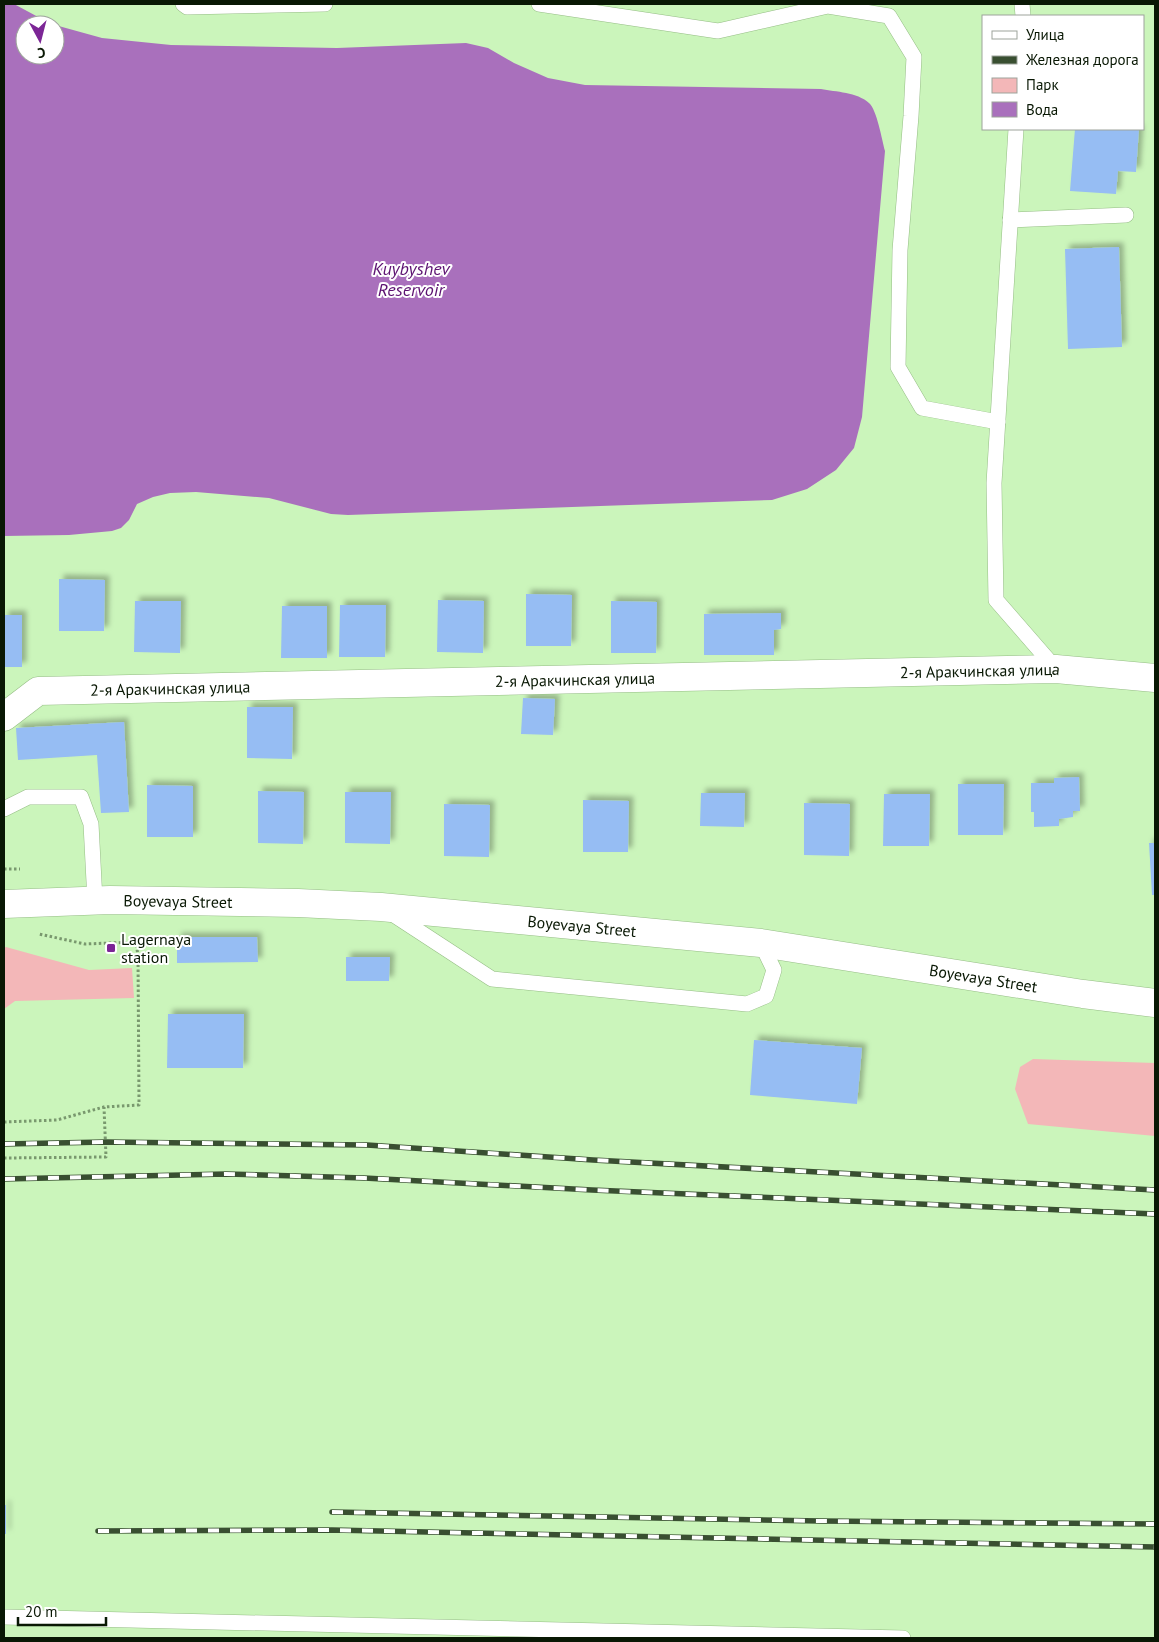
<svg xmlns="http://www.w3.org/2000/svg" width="1159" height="1642" viewBox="0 0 1159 1642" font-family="'PT Sans',sans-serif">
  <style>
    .green { fill: #f3b7b8 }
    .water { fill: #a970bc }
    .building { fill: #96bdf3; filter: url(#shadow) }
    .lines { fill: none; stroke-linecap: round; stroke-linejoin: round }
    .service-casing { stroke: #95bd85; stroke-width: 16 }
    .minor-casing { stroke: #95bd85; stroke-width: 29 }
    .secondary-casing { stroke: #95bd85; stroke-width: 29 }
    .path { stroke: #79986e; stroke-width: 3; stroke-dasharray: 2.5 2.5; stroke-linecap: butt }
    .service { stroke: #fff; stroke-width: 15 }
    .minor { stroke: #fff; stroke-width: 28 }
    .secondary { stroke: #fff; stroke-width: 28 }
    .rail-casing { stroke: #394f31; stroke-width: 5.5 }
    .rail { stroke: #fff; stroke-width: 4; stroke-dasharray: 11; stroke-linecap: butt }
    .poi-dot { fill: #7c2696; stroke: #fff; stroke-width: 2 }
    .labels { text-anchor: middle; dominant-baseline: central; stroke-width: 4; stroke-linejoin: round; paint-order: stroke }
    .street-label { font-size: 16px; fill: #091804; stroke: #fff }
    .poi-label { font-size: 16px; fill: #091804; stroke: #fff; text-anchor: start }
    .water-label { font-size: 18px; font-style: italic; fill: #5c1271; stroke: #fff }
  </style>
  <defs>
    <filter id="shadow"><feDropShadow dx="4.5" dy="-4.5" stdDeviation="2.5" flood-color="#0004"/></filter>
  </defs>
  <rect width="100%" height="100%" fill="#cbf5bb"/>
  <!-- green -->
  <g class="green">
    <path d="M6 947 89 970 132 968 134 998 15 1001 4 1009V948Z"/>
    <path d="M1033 1059 1155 1063V1136L1028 1124 1015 1089 1020 1067Z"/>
  </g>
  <!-- water -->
  <path class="water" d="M4 4H14L53 25H25V55H55V25L102 38 171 45 337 48 466 43 488 48 514 63 548 78 585 85 821 89C836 92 857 92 869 103 877 110 882 140 885 151L862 417 854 448 836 470 807 489 772 500 348 515 331 514 269 498 196 492 170 493 153 497 137 504 129 520 121 528 112 531 69 535 4 536Z"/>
  <!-- building -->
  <g class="building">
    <path d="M1075 129H1139L1136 172 1118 171 1116 194 1070 191Z"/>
    <path d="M1119 247 1122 347 1068 349 1065 249Z"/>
    <path d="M59 579 105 580 104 631H59Z"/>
    <path d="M526 594 572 595 571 646H526Z"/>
    <path d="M438 600 484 601 483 653 437 652Z"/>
    <path d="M135 601H181L180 653 134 652Z"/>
    <path d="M611 601 657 602 656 653H611Z"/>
    <path d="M340 605H386L385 657H339Z"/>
    <path d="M282 606H327V658H281Z"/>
    <path d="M781 613V629L774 630V655H704V614Z"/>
    <rect x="4" y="615" width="18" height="52"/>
    <path d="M523 698 555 699 553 735 521 734Z"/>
    <path d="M247 707H293L292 759 247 758Z"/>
    <path d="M124 722 129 812 101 813 97 755 18 760 16 728Z"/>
    <path d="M1079 777 1080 811H1073V817L1059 819V826L1034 827V812H1031V783H1054V778Z"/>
    <path d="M958 784H1004L1003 835H958Z"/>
    <path d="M147 785 193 786V837H147Z"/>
    <path d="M258 791 304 792 303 844 258 843Z"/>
    <path d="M345 792H391L390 844 345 843Z"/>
    <path d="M701 793H745L744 827 700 826Z"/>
    <path d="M884 794H930L929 846H883Z"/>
    <path d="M583 800 629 801 628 852H583Z"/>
    <path d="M804 803 850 804 849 856 804 855Z"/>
    <path d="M444 804 490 805 489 857 444 856Z"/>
    <path d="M1149 843H1155V895H1152Z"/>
    <path d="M177 937H257L258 962 177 963Z"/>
    <path d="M346 957H390L389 981H346Z"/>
    <path d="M168 1014H244L243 1068H167Z"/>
    <path d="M754 1040 862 1048 857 1104 750 1095Z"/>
    <rect x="4" y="1505" width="2" height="29"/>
  </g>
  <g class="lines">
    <defs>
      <g id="service">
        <path d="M183 4 187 7 325 4"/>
        <path d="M539 4 718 31 828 6 889 16 914 57 911 116 900 250 898 367 922 408 998 422"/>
        <path d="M1022 4 1023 16"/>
        <path d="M1016 129 994 483 996 600 1056 669"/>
        <path d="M1010 220 1126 215"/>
        <path d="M4 809 28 797H81L91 824 95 901"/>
        <path d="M391 913 492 979 747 1004 766 996 774 970 761 943"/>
        <path d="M4 1617 903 1638"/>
      </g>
      <g id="minor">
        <path id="s1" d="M4 717 38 691 1056 669 1155 678"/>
      </g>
      <g id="secondary">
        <path id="s2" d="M4 904 110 900 298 903 381 907 761 943 1083 994 1155 1003"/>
      </g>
    </defs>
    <!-- service casing -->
    <use href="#service" class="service-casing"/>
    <!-- minor casing -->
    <use href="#minor" class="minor-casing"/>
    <!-- secondary casing -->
    <use href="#secondary" class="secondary-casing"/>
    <!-- path -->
    <g class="path">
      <path d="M4 869H20"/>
      <path d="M4 1122 57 1120 104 1107"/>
      <path d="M4 1158 106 1157 104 1107 139 1105 138 956 136 942 85 944 39 934"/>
    </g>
    <!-- service -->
    <use href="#service" class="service"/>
    <!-- minor -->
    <use href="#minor" class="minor"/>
    <!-- secondary -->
    <use href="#secondary" class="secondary"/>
    <defs>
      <g id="rail">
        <path d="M4 1144 106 1142 367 1145 593 1160 1155 1190"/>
        <path d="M4 1179 226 1174 364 1178 592 1190 1155 1214"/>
        <path d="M332 1512 820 1521 1155 1524"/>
        <path d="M98 1531 332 1530 1155 1547"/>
      </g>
    </defs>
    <!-- rail casing -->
    <use href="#rail" class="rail-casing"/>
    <!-- rail -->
    <use href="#rail" class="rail"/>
  </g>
  <!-- markers -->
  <rect class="poi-dot" x="106" y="943" width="10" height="10" rx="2.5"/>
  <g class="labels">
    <!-- street labels -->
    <g class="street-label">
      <text stroke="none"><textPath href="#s1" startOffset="985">2-я Аракчинская улица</textPath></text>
      <text stroke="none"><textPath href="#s1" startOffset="580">2-я Аракчинская улица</textPath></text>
      <text stroke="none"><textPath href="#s1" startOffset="175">2-я Аракчинская улица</textPath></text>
      <text stroke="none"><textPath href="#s2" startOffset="174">Boyevaya Street</textPath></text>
      <text stroke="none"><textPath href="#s2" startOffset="579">Boyevaya Street</textPath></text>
      <text stroke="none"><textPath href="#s2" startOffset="984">Boyevaya Street</textPath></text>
    </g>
    <!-- poi labels -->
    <g class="poi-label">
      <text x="121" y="939">Lagernaya<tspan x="121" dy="18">station</tspan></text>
    </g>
    <!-- water labels -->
    <g class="water-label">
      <text x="411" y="268">Kuybyshev<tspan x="411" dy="21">Reservoir</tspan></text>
    </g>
  </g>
  <!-- border -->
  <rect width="1159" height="1642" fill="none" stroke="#091804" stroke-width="10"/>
  <!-- legend -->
  <rect x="982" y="15" width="162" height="115" fill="#ffffff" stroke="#9da39b"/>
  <rect x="992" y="31" width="25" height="8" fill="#ffffff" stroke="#9da39b"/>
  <text x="1026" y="40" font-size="15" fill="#091804">Улица</text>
  <rect x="992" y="56" width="25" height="8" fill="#394f31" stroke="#9da39b"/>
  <text x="1026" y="65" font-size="15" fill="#091804">Железная дорога</text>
  <rect x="992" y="78" width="25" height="15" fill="#f3b7b8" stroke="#9da39b"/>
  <text x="1026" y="90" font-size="15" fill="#091804">Парк</text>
  <rect x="992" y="102" width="25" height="15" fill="#a970bc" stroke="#9da39b"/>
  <text x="1026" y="115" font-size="15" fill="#091804">Вода</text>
  <!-- north arrow -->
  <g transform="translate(40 40) rotate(173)"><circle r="24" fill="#ffffff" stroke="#9da39b"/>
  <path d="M0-4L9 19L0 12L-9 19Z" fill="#7c2696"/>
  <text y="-8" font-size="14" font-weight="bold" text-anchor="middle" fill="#091804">С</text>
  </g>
  <!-- scale -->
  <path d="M18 1617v8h88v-8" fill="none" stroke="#091804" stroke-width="2.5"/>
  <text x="25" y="1617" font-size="15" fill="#091804" stroke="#ffffff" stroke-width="4" paint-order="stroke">20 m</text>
</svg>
